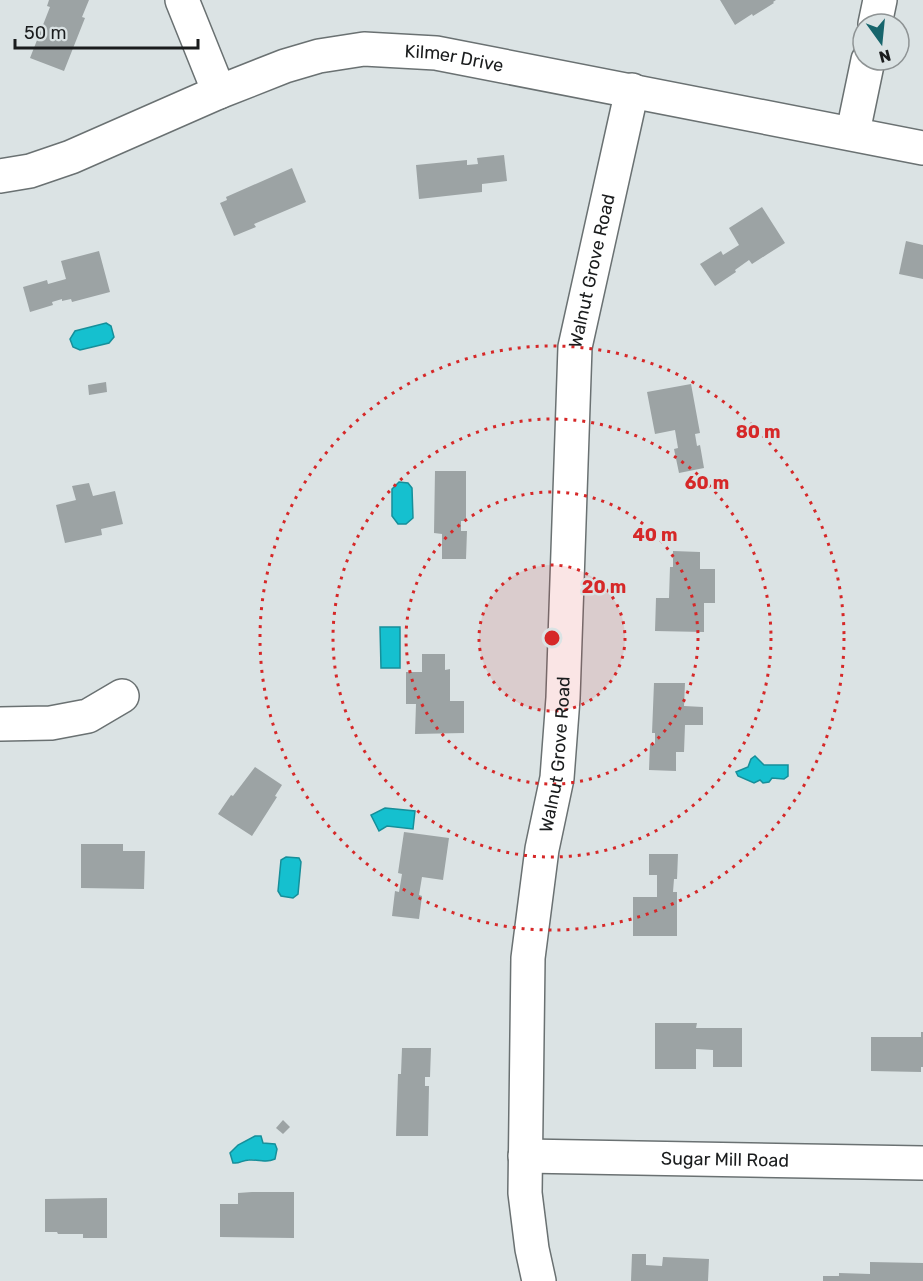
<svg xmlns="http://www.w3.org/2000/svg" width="923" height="1281" viewBox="0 0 923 1281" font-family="Rubik,sans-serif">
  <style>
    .water { fill: #15c0cf; stroke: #168f9a; stroke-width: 1.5 }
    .building { fill: #9ca3a4 }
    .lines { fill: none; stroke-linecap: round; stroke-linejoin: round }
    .minor-casing { stroke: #6a7172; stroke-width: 36 }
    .minor { stroke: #fff; stroke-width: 33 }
    .ring { fill: none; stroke: #d62828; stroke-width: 3; stroke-dasharray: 3 6 }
    .labels { text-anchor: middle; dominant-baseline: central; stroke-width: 5; stroke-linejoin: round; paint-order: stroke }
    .street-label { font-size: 18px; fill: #1a1c1d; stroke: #dbe3e4 }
    .centre { fill: #d62828; stroke: #dbe3e4; stroke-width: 3 }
    .ring-label { font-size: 18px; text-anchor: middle; font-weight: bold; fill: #d62828; stroke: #dbe3e4; stroke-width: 5; stroke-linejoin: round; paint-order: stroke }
  </style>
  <rect width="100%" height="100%" fill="#dbe3e4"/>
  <!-- water -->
  <g class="water">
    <path d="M106 323 111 326 114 337 109 343 80 350 73 347 70 339 75 331Z"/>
    <path d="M399 482 408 483 412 488 413 518 406 524H398L392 516V489Z"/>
    <path d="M380 627H400V668H381Z"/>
    <path d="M755 756 764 765H788V776L784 779 772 778 769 782 763 783 760 780 754 783 738 776 736 772 748 767 751 759Z"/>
    <path d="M385 808 415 811 413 829 387 826 379 831 371 815Z"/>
    <path d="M286 857 299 858 301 862 298 894 293 898 281 896 278 891 281 860Z"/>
    <path d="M255 1136H261L263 1143 275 1144 277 1149 275 1159C265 1164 259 1159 249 1160 242 1160 240 1164 233 1163L230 1153 238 1145Z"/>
  </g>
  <!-- building -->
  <g class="building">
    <path d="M49 0H89L82 17 85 18 64 71 30 58 50 7 47 6Z"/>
    <path d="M720 0H776L773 2 774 3 753 16 752 14 735 25Z"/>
    <path d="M504 155 507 181 482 184V192L419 199 416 165 467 160V165L478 164 477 158Z"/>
    <path d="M292 168 306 202 254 224 256 227 234 236 220 203 227 200 226 197Z"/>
    <path d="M762 207 785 243 752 264 749 260 735 270 736 272 715 286 700 264 721 251 723 255 739 245 729 228Z"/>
    <path d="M906 241 923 245V279L899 274Z"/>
    <path d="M99 251 110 292 72 302 71 299 62 301V299L52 302 53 305 30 312 23 287 47 280 48 284 66 279 61 261Z"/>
    <path d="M106 382 107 392 89 395 88 385Z"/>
    <path d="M691 384 700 433 695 434 697 446 700 445 704 468 679 473 674 449 678 448 675 430 655 434 647 392Z"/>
    <path d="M435 471H466V521H461V531H467L466 559H442V534L434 533Z"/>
    <path d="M89 483 93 496 115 491 123 524 101 529 102 535 65 543 56 505 76 500 72 486Z"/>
    <path d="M673 551 700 552V569H715V603H704V632L655 631 656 598H669L670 567H673Z"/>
    <path d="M422 654H445V670L450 669V701H464V733L415 734 416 704H406V672H422Z"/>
    <path d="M654 683H685L684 706 703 707V725H685L684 752H676V771L649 770 650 744H655V733H652Z"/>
    <path d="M255 767 282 785 275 796 277 797 252 836 218 814 231 795 233 796Z"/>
    <path d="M404 832 449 838 443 880 422 877 419 895 422 896 419 919 392 916 395 891 399 892 402 874 398 873Z"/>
    <path d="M81 844H123V851H145L144 889 81 888Z"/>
    <path d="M649 854H678L677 879H674L673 892H677V936H633V897H657V875H649Z"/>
    <path d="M655 1023H697L696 1028H742V1067H713V1050L696 1049V1069H655Z"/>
    <path d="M921 1032H923V1067H921V1072L871 1071V1037H921Z"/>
    <path d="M402 1048H431L430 1077H425V1086H429L428 1136H396L398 1074H401Z"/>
    <path d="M283 1120 290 1127 283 1134 276 1128Z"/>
    <path d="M252 1192H294V1238L220 1237V1204H238V1193Z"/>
    <path d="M107 1198V1238H83V1234H58L57 1232H45V1199Z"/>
    <path d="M632 1254H646V1265L662 1266 663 1257 709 1259 708 1281H631Z"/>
    <path d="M870 1262 923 1263V1281H823V1276H839V1273L870 1274Z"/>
  </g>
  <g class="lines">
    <defs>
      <g id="minor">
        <path d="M182 0 219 92"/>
        <path d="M875 24 880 0"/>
        <path d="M853 132 868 60"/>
        <path id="s1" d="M0 176 30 171 71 157 219 92 285 66 319 56 364 49 436 53 923 148"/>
        <path d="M0 724 51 723 88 716 122 696"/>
        <path id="s2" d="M525 1156 923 1163"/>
        <path id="s3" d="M539 1281 532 1249 525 1193 528 958 542 849 557 778 563 698 575 347 632 90"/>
      </g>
    </defs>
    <!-- minor casing -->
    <use href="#minor" class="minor-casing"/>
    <!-- minor -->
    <use href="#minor" class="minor"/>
  </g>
  <!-- distance rings -->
  <circle cx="552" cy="638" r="73" fill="#d62828" fill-opacity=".12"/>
  <g class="ring">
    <circle cx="552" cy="638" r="73"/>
    <circle cx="552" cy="638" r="146"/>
    <circle cx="552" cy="638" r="219"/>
    <circle cx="552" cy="638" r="292"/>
  </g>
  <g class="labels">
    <!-- street labels -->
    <g class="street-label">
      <text stroke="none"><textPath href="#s1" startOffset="478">Kilmer Drive</textPath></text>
      <text stroke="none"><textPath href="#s3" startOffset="1016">Walnut Grove Road</textPath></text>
      <text stroke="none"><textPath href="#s3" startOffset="530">Walnut Grove Road</textPath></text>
      <text stroke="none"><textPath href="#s2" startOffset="200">Sugar Mill Road</textPath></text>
    </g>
  </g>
  <circle cx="552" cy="638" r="9" class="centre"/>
  <g class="ring-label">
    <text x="758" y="438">80 m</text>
    <text x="707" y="489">60 m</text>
    <text x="655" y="541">40 m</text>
    <text x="604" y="593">20 m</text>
  </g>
  <!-- north arrow -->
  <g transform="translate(881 42) rotate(165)"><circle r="28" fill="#dbe3e4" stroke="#8e9394" stroke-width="1.5"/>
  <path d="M0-4.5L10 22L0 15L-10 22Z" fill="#17656c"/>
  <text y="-9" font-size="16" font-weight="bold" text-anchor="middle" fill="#1a1c1d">N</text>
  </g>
  <!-- scale -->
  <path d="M15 39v9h183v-9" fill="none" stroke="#1a1c1d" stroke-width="3"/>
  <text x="24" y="39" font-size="18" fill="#1a1c1d" stroke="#dbe3e4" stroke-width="4.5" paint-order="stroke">50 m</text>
</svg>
